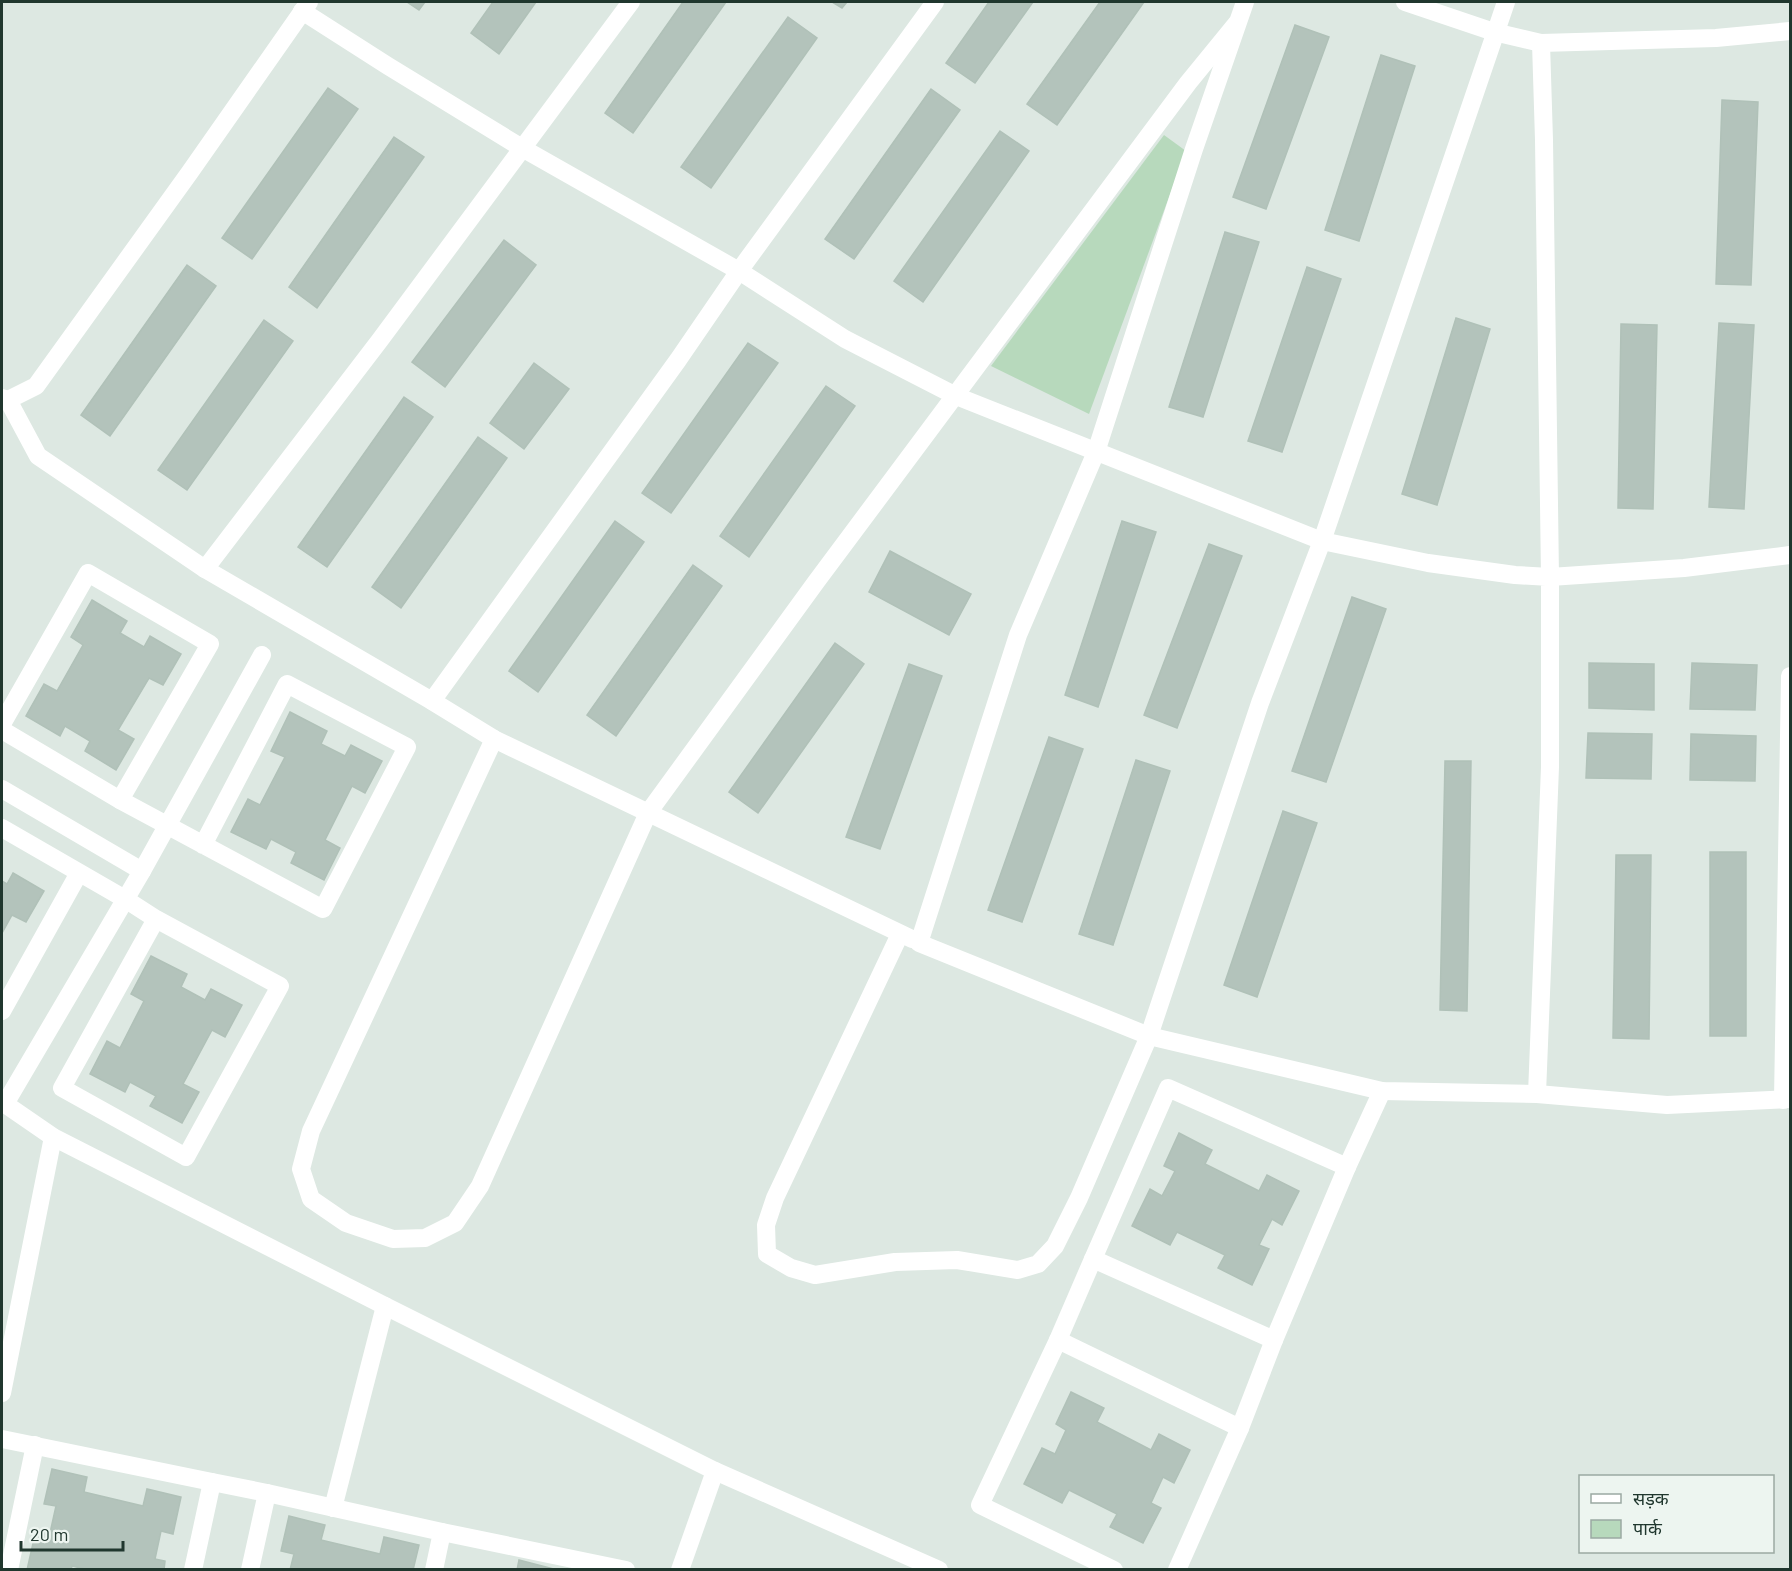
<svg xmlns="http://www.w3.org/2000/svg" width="1792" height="1571" viewBox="0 0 1792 1571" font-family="Barlow,'Noto Sans Devanagari',sans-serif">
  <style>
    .green { fill: #b7d9bc }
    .building { fill: #b3c3bb; stroke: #b0c1b8; stroke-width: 1.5 }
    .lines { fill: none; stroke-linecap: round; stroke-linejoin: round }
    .minor { stroke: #fff; stroke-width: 18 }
  </style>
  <rect width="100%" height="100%" fill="#dde8e2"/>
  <!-- green -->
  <path class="green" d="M1164 135 1186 151 1089 414 991 366Z"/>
  <!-- building -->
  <g class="building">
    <path d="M407 2H425L419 10Z"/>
    <path d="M493 2H536L499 54 471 33Z"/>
    <path d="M683 2H726L633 133 605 113Z"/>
    <path d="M832 2H847L842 8Z"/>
    <path d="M989 2H1033L975 83 946 63Z"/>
    <path d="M1100 2H1144L1057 125 1027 104Z"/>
    <path d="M788 17 817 38 711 188 681 167Z"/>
    <path d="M1295 25 1329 37 1266 209 1233 197Z"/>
    <path d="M1381 55 1415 66 1359 241 1325 230Z"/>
    <path d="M328 88 358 109 252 259 222 238Z"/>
    <path d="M931 89 960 110 854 259 825 239Z"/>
    <path d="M1722 100 1758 102 1751 285 1716 284Z"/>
    <path d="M1000 131 1029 151 923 302 894 281Z"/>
    <path d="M394 137 424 157 317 308 289 287Z"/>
    <path d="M1225 232 1259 242 1203 417 1169 407Z"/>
    <path d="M504 240 536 265 445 387 412 362Z"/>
    <path d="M187 265 216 286 110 436 81 415Z"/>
    <path d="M1307 267 1341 279 1282 452 1248 441Z"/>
    <path d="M1456 318 1490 329 1437 505 1402 494Z"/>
    <path d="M264 320 293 341 187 490 158 470Z"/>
    <path d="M1719 323 1754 325 1744 509 1709 507Z"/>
    <path d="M1621 324 1657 325 1653 509 1618 508Z"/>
    <path d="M748 343 778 363 671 513 642 493Z"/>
    <path d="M534 363 569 389 524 449 490 423Z"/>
    <path d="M826 386 855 406 749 557 720 536Z"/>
    <path d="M404 397 433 417 327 567 298 547Z"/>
    <path d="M478 437 507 458 401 608 372 587Z"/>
    <path d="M615 521 644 542 538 692 509 671Z"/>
    <path d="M1122 521 1156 532 1098 707 1065 695Z"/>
    <path d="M1209 544 1242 556 1177 728 1144 715Z"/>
    <path d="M890 551 971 594 949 635 869 592Z"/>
    <path d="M693 565 722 586 616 736 587 715Z"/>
    <path d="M1352 597 1386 609 1326 782 1292 771Z"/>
    <path d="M92 600 127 621 120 633 144 647 150 636 181 654 163 685 149 678 118 730 134 739 116 770 85 751 90 741 65 726 60 736 26 716 44 684 57 691 83 645 71 637Z"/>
    <path d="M835 643 864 664 758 813 729 792Z"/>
    <path d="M1589 663 1654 664V710L1589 708Z"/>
    <path d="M1692 663 1757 665 1755 710 1690 709Z"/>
    <path d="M909 664 942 676 880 849 846 837Z"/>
    <path d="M290 712 327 731 321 744 345 756 351 745 382 761 365 793 352 786 325 840 340 848 324 880 291 863 296 852 271 839 266 849 231 832 248 799 260 805 285 757 271 751Z"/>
    <path d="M1588 733 1652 734 1651 779 1586 778Z"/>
    <path d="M1691 734 1756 736 1755 781 1690 780Z"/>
    <path d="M1049 737 1083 749 1022 922 988 910Z"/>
    <path d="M1136 760 1170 771 1113 945 1079 934Z"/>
    <path d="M1445 761H1471L1467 1011 1440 1010Z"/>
    <path d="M1283 811 1317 823 1257 997 1224 985Z"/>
    <rect x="1710" y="852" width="36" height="184"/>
    <path d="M1616 855H1651L1649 1039 1613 1038Z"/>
    <path d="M13 873 44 891 26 922 12 915 2 933V881L7 884Z"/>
    <path d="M151 956 187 974 181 987 205 1000 211 989 242 1005 225 1037 212 1030 183 1084 199 1092 182 1123 150 1106 156 1096 130 1082 125 1092 90 1074 107 1041 120 1048 144 1001 131 994Z"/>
    <path d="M1179 1133 1212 1150 1205 1164 1259 1191 1267 1175 1299 1191 1282 1225 1272 1219 1259 1245 1269 1249 1252 1285 1218 1268 1225 1255 1177 1232 1170 1245 1132 1226 1150 1189 1162 1196 1175 1171 1164 1166Z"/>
    <path d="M1071 1392 1104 1408 1097 1422 1151 1450 1159 1434 1190 1450 1174 1483 1163 1477 1151 1503 1161 1508 1143 1543 1110 1527 1117 1514 1069 1490 1062 1503 1024 1484 1042 1448 1055 1454 1066 1430 1056 1424Z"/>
    <path d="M52 1469 87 1477 84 1492 143 1506 147 1489 181 1497 173 1534 161 1531 155 1559 165 1561 164 1570H89L72 1566 71 1570H27L36 1530 50 1533 56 1506 44 1504Z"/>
    <path d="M289 1516 325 1525 321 1540 380 1554 384 1537 419 1545 413 1570H290L294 1554 281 1551Z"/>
    <path d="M519 1560 554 1569V1570H517Z"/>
  </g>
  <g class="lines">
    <!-- minor -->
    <g class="minor">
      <path d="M631 2 380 340 205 569 432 701 494 739 912 939"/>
      <path d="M1245 2 1194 149 1096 452 1018 635 919 943 1149 1036 1382 1091 1537 1094 1667 1105 1790 1099"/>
      <path d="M1405 2 1494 32 1541 43 1716 38 1790 31"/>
      <path d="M302 11 388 66 522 148 739 271 845 339 956 396 1322 541 1428 563 1515 575 1550 577V767L1537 1094"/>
      <path d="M1541 43 1544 140 1550 577 1684 568 1790 555"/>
      <path d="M2 398 8 400 36 386 190 172 309 2"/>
      <path d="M8 400 38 456 205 569"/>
      <path d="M262 655 142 871 5 1104 53 1137 385 1306 715 1471 939 1570"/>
      <path d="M432 701 678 360 739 271 935 2"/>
      <path d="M2 724 88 573 210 644 120 800"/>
      <path d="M2 730 120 800 323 909 407 747 287 684 203 845"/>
      <path d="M494 739 311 1131 301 1169 311 1199 346 1223 393 1239 425 1238 455 1223 480 1186 648 813 816 582 1188 83 1237 23"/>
      <path d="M2 789 142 871"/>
      <path d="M2 828 125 899 156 919 280 986 186 1157 62 1088 156 919"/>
      <path d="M900 934 775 1198 766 1225 767 1254 791 1268 815 1275 895 1262 957 1260 1018 1270 1038 1264 1055 1246 1079 1198 1149 1036 1260 703 1322 541 1506 2"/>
      <path d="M2 1011 79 873"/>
      <path d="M1783 1100 1790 676"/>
      <path d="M1058 1340 1093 1259"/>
      <path d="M1274 1340 1093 1259 1168 1088 1347 1167"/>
      <path d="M2 1393 53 1137"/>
      <path d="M2 1439 212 1482 193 1570"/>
      <path d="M212 1482 267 1493"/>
      <path d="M333 1508 385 1306"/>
      <path d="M442 1532 626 1570"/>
      <path d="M9 1570 35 1445"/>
      <path d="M250 1570 267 1493 442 1532 434 1570"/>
      <path d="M680 1570 715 1471"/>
      <path d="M1114 1570 980 1505 1058 1340 1240 1428"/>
      <path d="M1177 1570 1240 1428 1274 1340 1347 1167 1382 1091"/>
    </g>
  </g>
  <!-- border -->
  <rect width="1792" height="1571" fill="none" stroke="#20372e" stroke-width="6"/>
  <!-- legend -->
  <rect x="1579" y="1475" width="195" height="78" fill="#edf5f0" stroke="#9ba9a2" stroke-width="1.5"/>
  <rect x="1591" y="1494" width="30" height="9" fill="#ffffff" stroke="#9ba9a2" stroke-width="1.5"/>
  <text x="1633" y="1505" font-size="18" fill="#20372e">सड़क</text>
  <rect x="1591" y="1520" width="30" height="18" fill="#b7d9bc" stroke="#9ba9a2" stroke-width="1.5"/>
  <text x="1633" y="1535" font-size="18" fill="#20372e">पार्क</text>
  <!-- scale -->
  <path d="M21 1541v9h102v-9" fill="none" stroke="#20372e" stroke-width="3"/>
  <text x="30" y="1541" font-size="18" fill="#20372e" stroke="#edf5f0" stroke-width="4.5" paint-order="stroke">20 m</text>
</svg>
